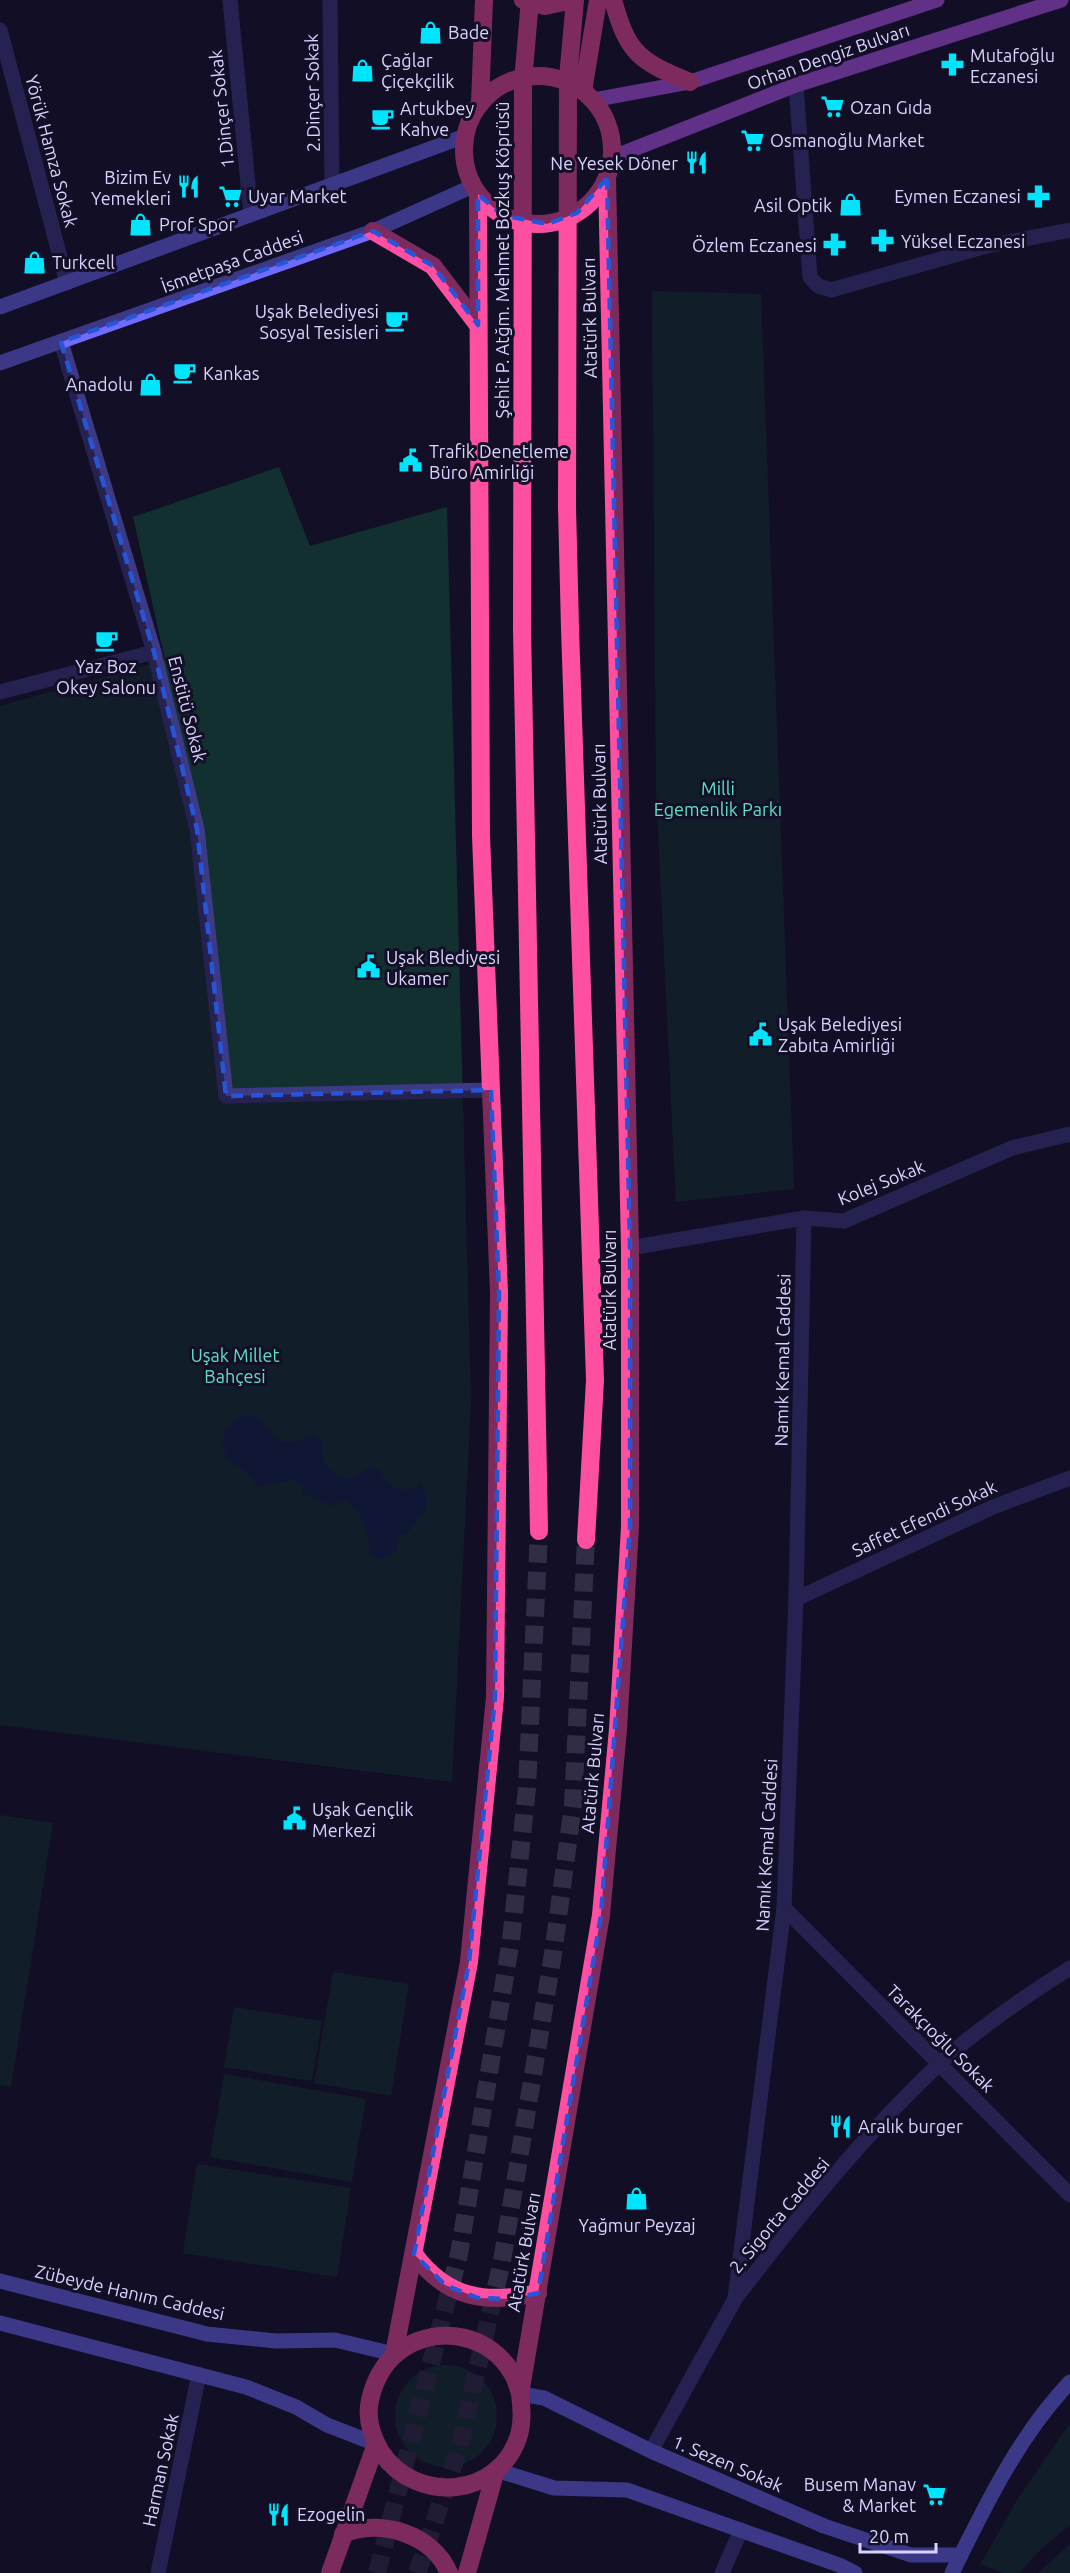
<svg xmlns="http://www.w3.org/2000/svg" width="1070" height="2573" viewBox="0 0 1070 2573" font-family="Ubuntu,sans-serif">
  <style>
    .green { fill: #12302f }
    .water { fill: #0c2248 }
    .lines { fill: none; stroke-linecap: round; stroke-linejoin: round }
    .highway-tunnel { stroke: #312d47; stroke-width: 18; stroke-dasharray: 18 9; stroke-linecap: butt }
    .street { stroke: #3d3a85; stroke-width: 15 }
    .secondary { stroke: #6f6bff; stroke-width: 15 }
    .primary { stroke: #c25bff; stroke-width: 15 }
    .highway { stroke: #ff4fa3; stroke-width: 18 }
    .highway-bridge { stroke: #ff4fa3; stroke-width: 18 }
    .marked { fill: none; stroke: #2655da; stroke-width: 4.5; stroke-dasharray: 12 8; stroke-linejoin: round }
    .labels { text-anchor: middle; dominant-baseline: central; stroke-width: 6; stroke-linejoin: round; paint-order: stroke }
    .poi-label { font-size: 18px; fill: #d9d4ff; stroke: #130f26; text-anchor: start }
    .street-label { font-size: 18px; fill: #d9d4ff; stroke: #130f26 }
    .park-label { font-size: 18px; fill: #5fe0c0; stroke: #130f26 }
  </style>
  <rect width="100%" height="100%" fill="#130f26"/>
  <!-- green -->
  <g class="green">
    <path d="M652 291 761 294 794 1189 676 1202 656 788Z"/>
    <path d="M279 467 310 546 447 507 471 1401 452 1782 0 1725V706L165 660 133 517Z"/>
    <path d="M0 1815 53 1823 11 2087 0 2085Z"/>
    <path d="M333 1972 409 1984 391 2096 314 2083Z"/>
    <path d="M234 2007 322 2021 312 2081 224 2067Z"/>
    <path d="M224 2074 366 2099 352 2182 210 2157Z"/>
    <path d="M197 2164 351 2188 337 2277 183 2253Z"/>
    <circle cx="446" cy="2416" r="51"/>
    <path d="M1070 2423V2525L1041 2549 1019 2573H1004L980 2565 1017 2500Z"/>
    <path d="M1070 2544V2573H1038Z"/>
  </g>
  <!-- water -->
  <path class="water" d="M246 1415C275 1415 265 1445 291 1442 298 1442 306 1437 314 1435L322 1440 324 1463C332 1473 345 1483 358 1475 365 1471 367 1467 375 1466 391 1484 394 1497 421 1484L427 1497V1508L408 1533 398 1536 397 1552 380 1558 371 1557 368 1537 361 1516 346 1499 332 1506 301 1493V1484L292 1480 258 1487C253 1481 248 1473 243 1469 237 1465 232 1464 228 1458 216 1439 226 1421 246 1415Z"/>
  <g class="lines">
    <!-- highway-tunnel -->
    <g class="highway-tunnel">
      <path d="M377 2573 459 2254 511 1940 527 1788 539 1531"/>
      <path d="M417 2573 459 2449 502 2261 553 1954 573 1805 586 1540"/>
    </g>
    <!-- street -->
    <g class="street">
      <path d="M230 0 251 215"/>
      <path d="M330 0 332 185"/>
      <path d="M0 30 67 283"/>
      <path d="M796 85 810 277 818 286 831 290 983 247 1070 230"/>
      <path d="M61 342 154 652 197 829 226 1096 491 1090"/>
      <path d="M0 692 154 652"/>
      <path d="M630 1248 804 1218 844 1221 1012 1148 1070 1134"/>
      <path d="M796 1599 993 1507 1070 1478"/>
      <path d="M784 1908 1070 2195"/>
      <path d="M735 2299C797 2218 864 2135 938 2065 978 2028 1024 1997 1070 1968"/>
      <path d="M651 2451 735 2299 784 1908 796 1599 804 1218"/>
      <path d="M158 2573 199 2374"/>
      <path d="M722 2573 741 2530"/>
    </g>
    <!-- secondary -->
    <g class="secondary">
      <path d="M0 307 465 136"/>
      <path d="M0 363 373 231 473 186"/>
      <path d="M0 2281 207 2334 276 2341 335 2340 394 2354"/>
      <path d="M0 2323 246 2387 296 2407 327 2425 376 2444"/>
      <path d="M520 2394 544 2398 651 2451 824 2526 911 2555H961"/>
      <path d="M496 2470 554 2488 627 2490 839 2565 855 2573"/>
      <path d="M952 2573C985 2506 1018 2437 1070 2382"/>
    </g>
    <!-- primary -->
    <g class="primary">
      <path d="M593 100 690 82 937 0"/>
      <path d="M611 158 796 85 1061 0"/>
    </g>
    <!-- highway -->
    <g class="highway">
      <path d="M523 0 545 6 573 0"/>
      <path d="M613 0C628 54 639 61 690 82"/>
      <circle cx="538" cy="150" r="74"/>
      <path d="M583 91 598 0"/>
      <path d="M480 104 484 0"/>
      <path d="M373 231 433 266 478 325"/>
      <path d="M522 628 539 1531"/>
      <path d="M570 628 595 1380 586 1540"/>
      <path d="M414 2254C447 2299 486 2304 538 2293"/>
      <path d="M394 2354 469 1962 495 1697 499 1293 481 836 478 194"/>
      <path d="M520 2394C518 2387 516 2379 512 2373 490 2335 440 2325 404 2348 385 2360 375 2378 370 2400 366 2418 372 2437 381 2452 416 2505 500 2498 519 2435 523 2421 522 2408 520 2394L601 1915 618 1729 630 1527V1248L607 178"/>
      <path d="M343 2534C380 2518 433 2534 449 2573"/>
      <path d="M330 2573 376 2444"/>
      <path d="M467 2573 496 2470"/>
    </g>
    <!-- highway-bridge -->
    <g class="highway-bridge">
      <path d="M522 628 523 81 530 0"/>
      <path d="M570 628 567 507 568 78 575 0"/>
    </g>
  </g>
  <!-- marked area -->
  <path d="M0 0H1070V2573H0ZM607 178 630 1248V1527L601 1915 538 2293 511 2299 478 2298 445 2285 414 2254 469 1962 495 1697 499 1293 491 1090 226 1096 197 829 154 652 61 342 373 231 433 266 478 325V194L502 215 547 224 577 213Z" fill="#130f26" fill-opacity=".55" fill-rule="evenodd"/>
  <path class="marked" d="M607 178 630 1248V1527L601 1915 538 2293 511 2299 478 2298 445 2285 414 2254 469 1962 495 1697 499 1293 491 1090 226 1096 197 829 154 652 61 342 373 231 433 266 478 325V194L502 215 547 224 577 213Z"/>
  <!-- icons -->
  <defs>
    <symbol id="shop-bare" viewBox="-9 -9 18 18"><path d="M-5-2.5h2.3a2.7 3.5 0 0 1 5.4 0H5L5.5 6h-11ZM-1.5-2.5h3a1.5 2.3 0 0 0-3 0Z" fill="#00e5ff" stroke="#130f26" stroke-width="2.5" paint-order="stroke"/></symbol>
    <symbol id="pharmacy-bare" viewBox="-9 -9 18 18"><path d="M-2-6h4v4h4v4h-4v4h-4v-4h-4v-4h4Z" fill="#00e5ff" stroke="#130f26" stroke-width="2.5" paint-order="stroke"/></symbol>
    <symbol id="supermarket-bare" viewBox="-9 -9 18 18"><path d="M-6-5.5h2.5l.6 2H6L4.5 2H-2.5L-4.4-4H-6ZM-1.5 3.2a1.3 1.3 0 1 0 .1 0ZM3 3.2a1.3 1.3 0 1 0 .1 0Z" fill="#00e5ff" stroke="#130f26" stroke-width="2.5" paint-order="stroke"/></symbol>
    <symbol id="cafe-bare" viewBox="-9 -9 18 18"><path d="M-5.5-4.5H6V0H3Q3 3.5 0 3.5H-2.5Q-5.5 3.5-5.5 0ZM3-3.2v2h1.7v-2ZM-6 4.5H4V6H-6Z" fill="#00e5ff" stroke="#130f26" stroke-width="2.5" paint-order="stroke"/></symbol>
    <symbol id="restaurant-bare" viewBox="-9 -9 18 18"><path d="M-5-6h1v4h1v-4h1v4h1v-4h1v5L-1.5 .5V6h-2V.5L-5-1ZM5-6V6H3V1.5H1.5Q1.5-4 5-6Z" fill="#00e5ff" stroke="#130f26" stroke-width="2.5" paint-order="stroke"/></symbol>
    <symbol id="civic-bare" viewBox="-9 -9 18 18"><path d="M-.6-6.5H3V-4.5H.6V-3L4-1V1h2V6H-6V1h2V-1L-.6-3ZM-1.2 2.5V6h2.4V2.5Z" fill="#00e5ff" stroke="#130f26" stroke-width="2.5" paint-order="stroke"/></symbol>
  </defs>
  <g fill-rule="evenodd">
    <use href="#shop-bare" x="414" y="16" width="33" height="33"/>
    <use href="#pharmacy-bare" x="936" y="48" width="33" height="33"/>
    <use href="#shop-bare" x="346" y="54" width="33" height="33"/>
    <use href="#supermarket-bare" x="816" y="90" width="33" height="33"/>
    <use href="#cafe-bare" x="366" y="102" width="33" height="33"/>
    <use href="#supermarket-bare" x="736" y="124" width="33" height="33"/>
    <use href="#restaurant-bare" x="680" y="146" width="33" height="33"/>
    <use href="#restaurant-bare" x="172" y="170" width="33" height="33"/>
    <use href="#supermarket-bare" x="214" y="180" width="33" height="33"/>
    <use href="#pharmacy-bare" x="1022" y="180" width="33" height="33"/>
    <use href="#shop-bare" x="834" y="188" width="33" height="33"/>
    <use href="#shop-bare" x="124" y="208" width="33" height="33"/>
    <use href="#pharmacy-bare" x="866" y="224" width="33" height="33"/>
    <use href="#pharmacy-bare" x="818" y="228" width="33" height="33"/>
    <use href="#shop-bare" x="18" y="246" width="33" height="33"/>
    <use href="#cafe-bare" x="380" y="304" width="33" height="33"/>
    <use href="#cafe-bare" x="168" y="356" width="33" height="33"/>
    <use href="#shop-bare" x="134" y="368" width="33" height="33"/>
    <use href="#civic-bare" x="394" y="444" width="33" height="33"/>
    <use href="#cafe-bare" x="90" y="624" width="33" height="33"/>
    <use href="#civic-bare" x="352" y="950" width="33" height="33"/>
    <use href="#civic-bare" x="744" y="1018" width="33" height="33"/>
    <use href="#civic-bare" x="278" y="1802" width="33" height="33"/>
    <use href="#restaurant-bare" x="824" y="2110" width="33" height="33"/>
    <use href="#shop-bare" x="620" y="2182" width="33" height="33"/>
    <use href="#supermarket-bare" x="918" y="2478" width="33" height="33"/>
    <use href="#restaurant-bare" x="262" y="2498" width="33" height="33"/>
  </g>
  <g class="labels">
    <!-- poi labels -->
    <g class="poi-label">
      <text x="448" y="32">Bade</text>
      <text x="970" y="55">Mutafoğlu<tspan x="970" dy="21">Eczanesi</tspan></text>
      <text x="381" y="60">Çağlar<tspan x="381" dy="21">Çiçekçilik</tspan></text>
      <text x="850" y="107">Ozan Gıda</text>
      <text x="400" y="108">Artukbey<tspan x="400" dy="21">Kahve</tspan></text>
      <text x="770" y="140">Osmanoğlu Market</text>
      <text x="678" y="163" text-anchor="end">Ne Yesek Döner</text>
      <text x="171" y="177" text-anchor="end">Bizim Ev<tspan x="171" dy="21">Yemekleri</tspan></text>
      <text x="248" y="196">Uyar Market</text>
      <text x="1021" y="196" text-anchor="end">Eymen Eczanesi</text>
      <text x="832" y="205" text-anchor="end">Asil Optik</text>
      <text x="159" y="224">Prof Spor</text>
      <text x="901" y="241">Yüksel Eczanesi</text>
      <text x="817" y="245" text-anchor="end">Özlem Eczanesi</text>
      <text x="52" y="262">Turkcell</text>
      <text x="379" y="311" text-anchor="end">Uşak Belediyesi<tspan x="379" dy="21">Sosyal Tesisleri</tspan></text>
      <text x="203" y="373">Kankas</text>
      <text x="133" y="384" text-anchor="end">Anadolu</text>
      <text x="429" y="451">Trafik Denetleme<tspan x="429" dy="21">Büro Amirliği</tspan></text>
      <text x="106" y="666" text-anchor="middle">Yaz Boz<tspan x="106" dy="21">Okey Salonu</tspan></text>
      <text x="386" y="957">Uşak Blediyesi<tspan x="386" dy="21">Ukamer</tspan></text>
      <text x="778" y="1024">Uşak Belediyesi<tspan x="778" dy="21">Zabıta Amirliği</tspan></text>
      <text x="312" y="1809">Uşak Gençlik<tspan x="312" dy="21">Merkezi</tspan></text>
      <text x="858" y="2126">Aralık burger</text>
      <text x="637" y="2225" text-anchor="middle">Yağmur Peyzaj</text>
      <text x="916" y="2484" text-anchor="end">Busem Manav<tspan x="916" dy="21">&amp; Market</tspan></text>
      <text x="297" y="2514">Ezogelin</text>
    </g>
    <!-- street labels -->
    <g class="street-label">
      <text transform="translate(828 56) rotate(-19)">Orhan Dengiz Bulvarı</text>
      <text transform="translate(312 93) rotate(-91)">2.Dinçer Sokak</text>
      <text transform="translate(221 109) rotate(-96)">1.Dinçer Sokak</text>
      <text transform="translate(52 151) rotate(75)">Yörük Hamza Sokak</text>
      <text transform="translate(502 260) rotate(-90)">Şehit P. Atğm. Mehmet Bozkuş Köprüsü</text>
      <text transform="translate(232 261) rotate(-20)">İsmetpaşa Caddesi</text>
      <text transform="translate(589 318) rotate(-91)">Atatürk Bulvarı</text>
      <text transform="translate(188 709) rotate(76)">Enstitü Sokak</text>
      <text transform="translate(599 804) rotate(-91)">Atatürk Bulvarı</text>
      <text transform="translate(881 1182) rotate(-22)">Kolej Sokak</text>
      <text transform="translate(609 1290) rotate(-90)">Atatürk Bulvarı</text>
      <text transform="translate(782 1360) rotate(-89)">Namık Kemal Caddesi</text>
      <text transform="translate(924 1518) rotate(-25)">Saffet Efendi Sokak</text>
      <text transform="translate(592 1773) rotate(-85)">Atatürk Bulvarı</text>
      <text transform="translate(766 1845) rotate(-87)">Namık Kemal Caddesi</text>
      <text transform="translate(941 2038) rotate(45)">Tarakçıoğlu Sokak</text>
      <text transform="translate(779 2215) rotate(-50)">2. Sigorta Caddesi</text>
      <text transform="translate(523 2252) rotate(-80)">Atatürk Bulvarı</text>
      <text transform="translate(130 2292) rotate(13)">Zübeyde Hanım Caddesi</text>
      <text transform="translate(728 2463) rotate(23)">1. Sezen Sokak</text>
      <text transform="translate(160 2470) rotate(-78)">Harman Sokak</text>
    </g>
    <!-- park labels -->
    <g class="park-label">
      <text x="718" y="788">Milli<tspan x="718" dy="21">Egemenlik Parkı</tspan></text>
      <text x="235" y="1355">Uşak Millet<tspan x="235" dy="21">Bahçesi</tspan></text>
    </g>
  </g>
  <!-- scale -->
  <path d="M860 2543v9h76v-9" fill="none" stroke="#d9d4ff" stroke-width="3"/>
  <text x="869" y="2543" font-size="18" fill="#d9d4ff" stroke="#130f26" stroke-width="4.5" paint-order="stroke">20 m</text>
</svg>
